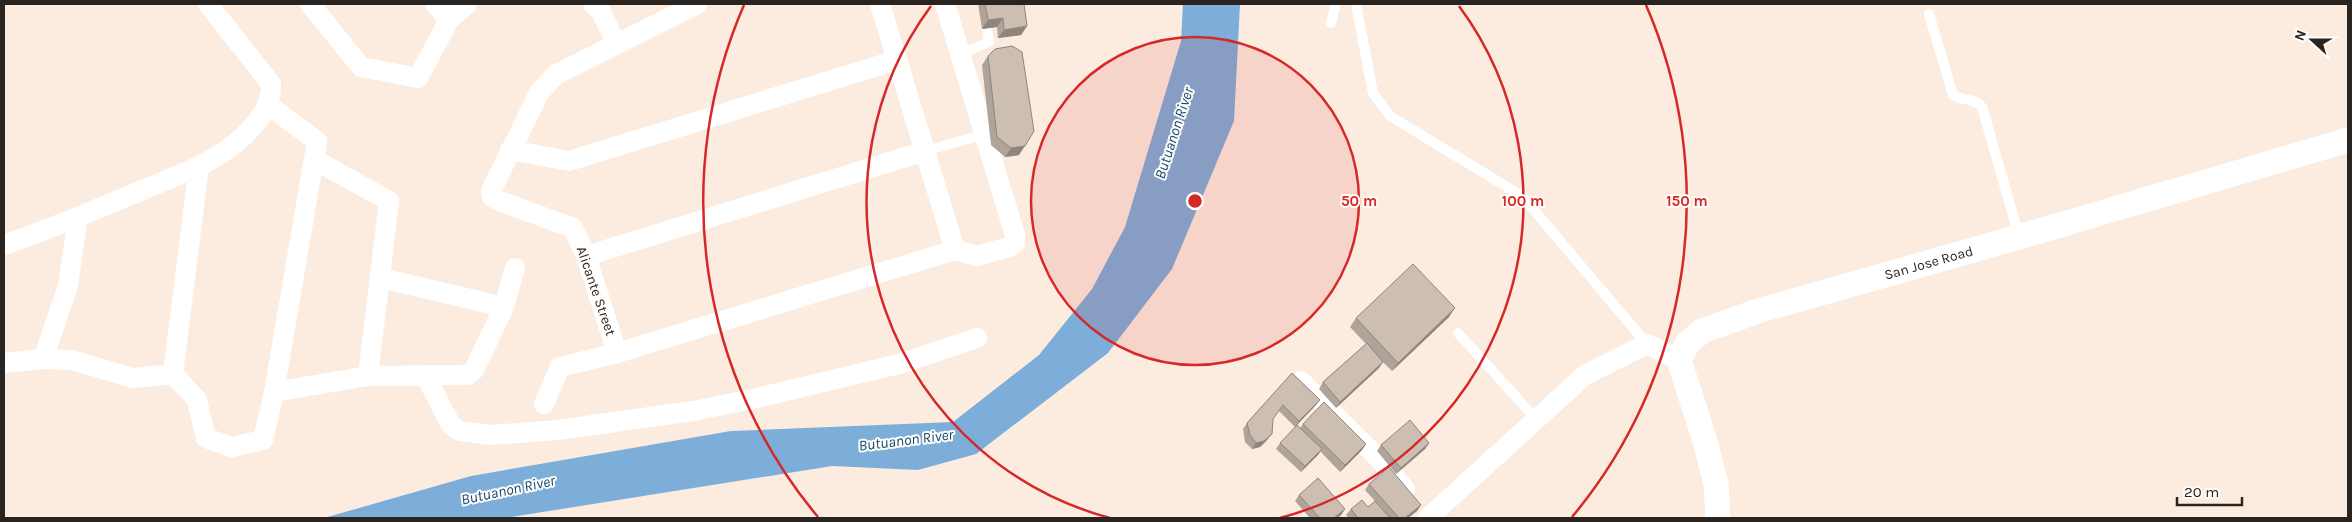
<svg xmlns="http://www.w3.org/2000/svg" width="2352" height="522" viewBox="0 0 2352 522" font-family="Karla,sans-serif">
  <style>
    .water { fill: #7daeda }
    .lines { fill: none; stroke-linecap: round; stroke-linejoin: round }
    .service { stroke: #fff; stroke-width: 10 }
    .minor { stroke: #fff; stroke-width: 20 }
    .tertiary { stroke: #fff; stroke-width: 25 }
    .wall { fill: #b0a399 }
    .shaded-wall { fill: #90857d }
    .building { fill: #cdbeb2; stroke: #90857d }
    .ring { fill: none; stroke: #d62828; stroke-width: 2.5 }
    .labels { text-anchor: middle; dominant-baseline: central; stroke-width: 4; stroke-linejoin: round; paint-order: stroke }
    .street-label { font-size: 14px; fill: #2a2420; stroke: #fffcf9 }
    .water-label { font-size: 15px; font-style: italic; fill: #124973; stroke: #fffcf9 }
    .centre { fill: #d62828; stroke: #fffcf9; stroke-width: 2.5 }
    .ring-label { font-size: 15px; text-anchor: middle; font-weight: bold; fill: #d62828; stroke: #fffcf9; stroke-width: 4; stroke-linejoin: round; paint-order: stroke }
  </style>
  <rect width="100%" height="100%" fill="#fcece0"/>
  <!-- water -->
  <path class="water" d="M1183 4H1240L1234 121 1172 269 1108 353 976 454 918 470 832 466 505 518H324L471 476 731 431 953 422 1039 355 1092 289 1125 227 1181 41Z"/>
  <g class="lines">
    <!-- service -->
    <g class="service">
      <path d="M1356 4 1373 93 1390 116 1522 196 1647 344"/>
      <path d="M1929 14 1953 95C1963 101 1975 98 1982 107L2019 236"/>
      <path d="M1331 23 1336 4"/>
      <path d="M961 54 989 42 983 4"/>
      <path d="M925 151 985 134"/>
      <path d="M1458 333 1537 420"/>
    </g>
    <!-- minor -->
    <g class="minor">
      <path d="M310 4 361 67 418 78 449 20 467 4"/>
      <path d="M435 4 449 20"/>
      <path d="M593 4 601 12 616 43"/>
      <path d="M880 4 955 250"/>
      <path d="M510 150 569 161 897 60"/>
      <path d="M315 160 389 201 368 376"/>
      <path d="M199 166 173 374 197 400 206 438 232 447 263 440 274 392 317 141 268 105"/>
      <path d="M4 245C51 229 97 209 143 190 173 177 206 166 232 146 251 131 272 110 271 84L208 4"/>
      <path d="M586 256 925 151"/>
      <path d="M381 278 504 307"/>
      <path d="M617 353 586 256 573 228 497 200 492 197 491 191 539 93 555 75 697 4"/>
      <path d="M43 359 68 286 78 217"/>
      <path d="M4 363 43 359 72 360 133 378 173 374"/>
      <path d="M426 377 451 425 460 431 490 435 558 430 693 411 757 398 899 364 977 338"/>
      <path d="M1301 381 1383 463 1405 489"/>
      <path d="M274 392 368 376 467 375 474 370 504 307 515 268"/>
      <path d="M544 404 560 367 617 353 955 250 977 256 1009 247 1015 243V235L945 4"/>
      <path d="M1428 518 1585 375 1647 344 1679 360"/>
    </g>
    <!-- tertiary -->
    <path class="tertiary" id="s1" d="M1718 518 1716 484 1705 441 1679 360 1687 344 1702 331 1761 310 2019 237 2348 140"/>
  </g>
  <!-- wall -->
  <g class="wall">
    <path d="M978 4H1024L1027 26 1021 35 998 38 997 27 982 29Z"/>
    <path d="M988 56 1019 155 1005 157 991 145 982 65Z"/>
    <path d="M1449 317 1392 371 1382 361 1383 362 1379 368 1336 408 1319 389 1323 382 1366 344 1350 327 1356 318Z"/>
    <path d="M1292 373 1320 400 1315 406 1295 427 1279 411 1273 419 1267 440 1260 447 1252 449 1245 442 1243 429 1247 423Z"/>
    <path d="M1303 424 1366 444 1362 450 1340 472 1320 451 1301 472 1276 449 1280 443 1300 428Z"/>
    <path d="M1429 443 1425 449 1396 474 1377 451 1381 445Z"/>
    <path d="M1369 484 1421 505 1417 511 1408 518H1349L1346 515 1351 509 1368 507 1375 501 1365 490Z"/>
    <path d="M1299 495 1345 509 1341 515 1337 518H1310L1295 501Z"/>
  </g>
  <!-- shaded-wall -->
  <g class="shaded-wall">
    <path d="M1003 18 997 27 982 29 988 20Z"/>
    <path d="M1027 26 1021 35 998 38 1004 30Z"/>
    <path d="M1025 146 1019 155 1005 157 1011 148Z"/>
    <path d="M1455 308 1449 317 1392 371 1398 363Z"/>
    <path d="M1383 362 1379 368 1336 408 1340 402Z"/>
    <path d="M1320 400 1315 406 1295 427 1299 421Z"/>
    <path d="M1272 434 1267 440 1260 447 1252 449 1256 443Z"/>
    <path d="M1429 443 1425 449 1396 474 1401 468Z"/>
    <path d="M1366 444 1362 450 1340 472 1345 465Z"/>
    <path d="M1322 449 1318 455 1301 472 1305 466Z"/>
    <path d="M1421 505 1417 511 1408 518H1405Z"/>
    <path d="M1345 509 1341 515 1337 518H1334Z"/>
  </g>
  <!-- building -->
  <g class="building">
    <path d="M985 4H1024L1027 26 1004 30 1003 18 988 20Z"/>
    <path d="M1012 46 1022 52 1034 131 1025 146 1011 148 997 137 988 56 995 49Z"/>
    <path d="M1413 264 1455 308 1398 363 1356 318Z"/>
    <path d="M1367 343 1383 362 1340 402 1323 382Z"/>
    <path d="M1292 373 1320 400 1299 421 1283 405 1273 419 1272 434 1264 441 1256 443 1250 435 1247 423Z"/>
    <path d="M1324 402 1366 444 1345 465 1303 424Z"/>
    <path d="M1410 420 1429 443 1401 468 1381 445Z"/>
    <path d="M1297 425 1322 449 1305 466 1280 443Z"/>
    <path d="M1389 467 1421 505 1405 518H1399L1369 484Z"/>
    <path d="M1318 478 1345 509 1334 518H1320L1299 495Z"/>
    <path d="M1362 500 1368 507 1375 501 1390 518H1358L1351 509Z"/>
  </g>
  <!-- distance rings -->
  <circle cx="1195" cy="201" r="164" fill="#d62828" fill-opacity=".12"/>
  <g class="ring">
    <circle cx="1195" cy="201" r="164"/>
    <path d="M1110 518A328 328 0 0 1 931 6M1459 6A328 328 0 0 1 1280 518"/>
    <path d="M818 517A492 492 0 0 1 744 5M1646 5A492 492 0 0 1 1572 517"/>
  </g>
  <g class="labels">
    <!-- street labels -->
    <g class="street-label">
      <text stroke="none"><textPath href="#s1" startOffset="438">San Jose Road</textPath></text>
      <text transform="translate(596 291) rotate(71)">Alicante Street</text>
    </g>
    <!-- water labels -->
    <g class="water-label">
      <text transform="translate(1174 133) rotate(-72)">Butuanon River</text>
      <text transform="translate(906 440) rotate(-7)">Butuanon River</text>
      <text transform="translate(508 490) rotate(-12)">Butuanon River</text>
    </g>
  </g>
  <circle cx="1195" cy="201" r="8" class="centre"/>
  <g class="ring-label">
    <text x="1359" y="206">50 m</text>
    <text x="1523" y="206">100 m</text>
    <text x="1687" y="206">150 m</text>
  </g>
  <!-- border -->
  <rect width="2352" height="522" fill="none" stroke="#2a2420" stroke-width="10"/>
  <!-- north arrow -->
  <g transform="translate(2312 40) rotate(291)" stroke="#fffcf9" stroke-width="4" paint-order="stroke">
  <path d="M0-4L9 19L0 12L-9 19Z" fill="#2a2420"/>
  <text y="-8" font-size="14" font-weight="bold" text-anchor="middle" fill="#2a2420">N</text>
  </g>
  <!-- scale -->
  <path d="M2177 497v8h65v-8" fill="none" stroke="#2a2420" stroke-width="2.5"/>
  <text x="2184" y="497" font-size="15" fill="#2a2420" stroke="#fffcf9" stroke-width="4" paint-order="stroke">20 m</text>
</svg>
